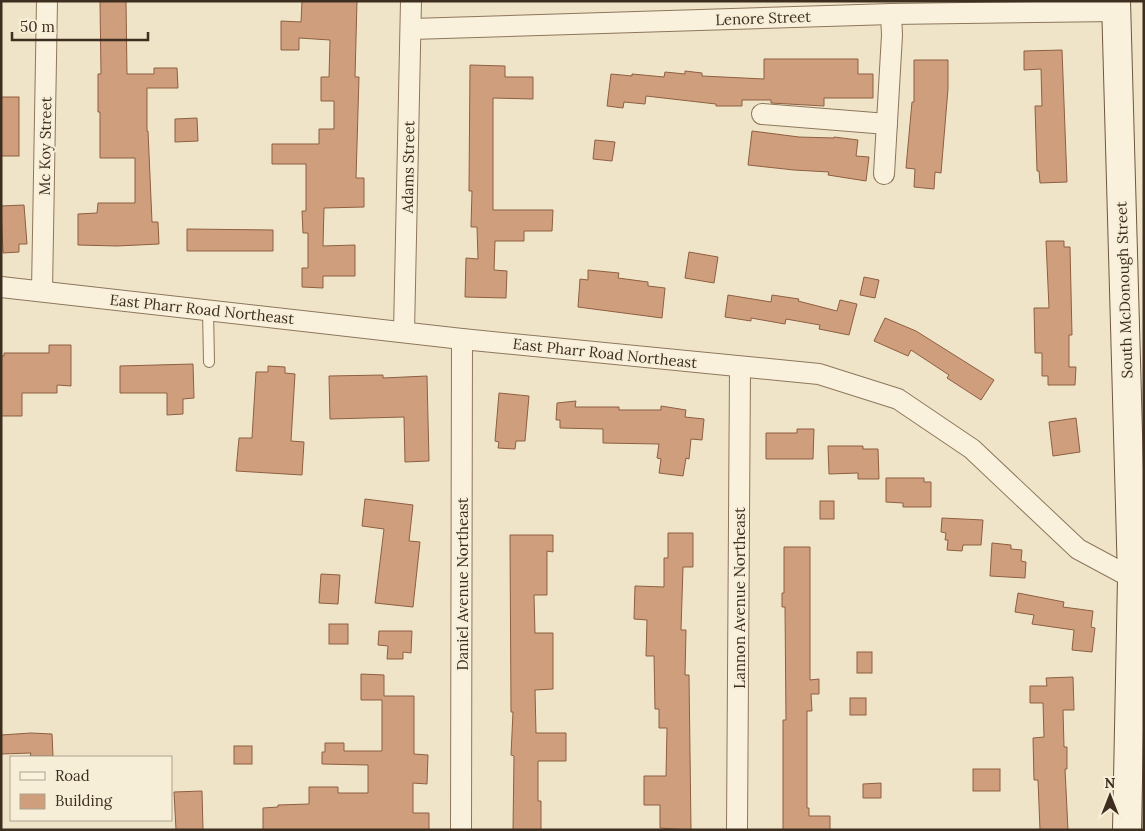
<svg xmlns="http://www.w3.org/2000/svg" width="1145" height="831" viewBox="0 0 1145 831" font-family="Lora,serif">
  <style>
    .building { fill: #cf9f7d; stroke: #8d5f41 }
    .lines { fill: none; stroke-linecap: round; stroke-linejoin: round }
    .lane-casing { stroke: #8d765c; stroke-width: 12 }
    .street-casing { stroke: #8d765c; stroke-width: 22 }
    .secondary-casing { stroke: #6f573f; stroke-width: 30 }
    .lane { stroke: #faf1dc; stroke-width: 10 }
    .street { stroke: #faf1dc; stroke-width: 20 }
    .secondary { stroke: #faf1dc; stroke-width: 28 }
    .labels { text-anchor: middle; dominant-baseline: central; stroke-width: 4; stroke-linejoin: round; paint-order: stroke }
    .street-label { font-size: 15px; fill: #3d2e20; stroke: #f7eed8 }
  </style>
  <rect width="100%" height="100%" fill="#f0e4c8"/>
  <!-- building -->
  <g class="building">
    <path d="M100 1H126L127 74H154V68H177L178 88H147V131H148L152 222H158L159 244 117 246 78 245V214L97 213 98 203H135V158H100V112H98V74H101Z"/>
    <path d="M302 1H357L355 77H359L356 178H364V207L324 208 323 246 355 245V276H323V288L302 287V268H308V233H303L302 211H306V164H272V144H319V129H334V101H321V77H329L330 40 299 38V50H281V21L301 22Z"/>
    <path d="M1062 50 1067 182 1040 183 1039 171H1037L1035 106H1042L1041 69 1024 70V51Z"/>
    <path d="M764 59H858V74H873V98H824V106L771 103V100H742V106H716V104L646 96 645 104 624 102 623 108 607 106 611 74 632 76V74L664 77 665 72 685 74V71L702 73V76L764 79Z"/>
    <path d="M914 60H948V89L941 173 935 172 934 189 914 187 915 169 906 168 912 102H914Z"/>
    <path d="M470 65 505 66V77H533V99L493 98V210H553L552 231H524V241H495L494 270 507 271 506 298 465 297 466 258 478 259 477 227H471L472 191H469Z"/>
    <rect x="1" y="97" width="18" height="59"/>
    <path d="M197 118 198 141 175 142V119Z"/>
    <path d="M752 131 799 137 834 138V137L858 140 856 156 869 157 866 181 828 175 829 172 794 170 748 165Z"/>
    <path d="M595 140 615 142 612 161 593 159Z"/>
    <path d="M24 205 27 244H19V252L3 253 1 206Z"/>
    <path d="M187 229 273 230V251H187Z"/>
    <path d="M1046 241H1064V247H1070L1072 335H1069V367H1076L1075 385H1048V376H1042V353H1035L1034 308H1049Z"/>
    <path d="M689 252 718 257 714 283 685 278Z"/>
    <path d="M588 270 619 273 618 278 648 282V286L665 288 662 318 578 307 580 279 588 280Z"/>
    <path d="M864 277 879 280 875 298 860 295Z"/>
    <path d="M728 295 771 302 772 295 799 299 798 301 837 311 840 300 857 304 849 335 819 329 820 325 786 319 785 324 751 318V321L725 317Z"/>
    <path d="M885 318 916 331 994 380 981 400 947 378 949 375 911 350 908 356 874 341Z"/>
    <path d="M49 345H71V386L57 385V393H22V416H1V356H4V353H49Z"/>
    <path d="M193 364 194 398 183 399V414L167 415V393H120V366Z"/>
    <path d="M268 366 285 367V373L295 374 291 441 304 442 302 475 236 471 239 438H252L256 372H268Z"/>
    <path d="M383 375V378L427 376 429 461 405 462 404 417 330 419 329 376Z"/>
    <path d="M499 393 529 396 525 441H516L515 449 498 448 499 442 495 441Z"/>
    <path d="M576 401 575 407H619V410H661V406L686 410 685 417 704 419 702 440 691 439 689 459 686 458 683 476 659 473 661 459 657 458 659 444 603 443V429L560 428V420H556L557 403Z"/>
    <path d="M1076 418 1080 452 1053 456 1049 422Z"/>
    <path d="M797 429H814L813 459H766V433H797Z"/>
    <path d="M828 446H863V449H878L879 479H858V473L829 474Z"/>
    <path d="M886 478H924V482H931V507H903V503L886 502Z"/>
    <path d="M365 499 413 505 409 541 420 542 413 607 375 603 384 529 362 526Z"/>
    <rect x="820" y="501" width="14" height="18"/>
    <path d="M942 518 983 520 981 545H963L962 551 947 550 948 540H945L946 533 941 532Z"/>
    <path d="M668 533H693V567H683L681 630H686L685 675H689L691 830 660 828V805H644V776H666L667 728H659V709H655L654 656H646L647 620 634 619 635 586 664 587V558H668Z"/>
    <path d="M510 535H553V552L547 551V595H534L535 633H553V689L535 690 536 733H566V761H538V801H541V830H513L514 756 511 755 513 712H511Z"/>
    <path d="M992 543 1011 545V549L1022 550 1021 561 1026 562 1025 578 990 576Z"/>
    <path d="M784 547H810V680L819 679V694H811L812 711H807V808H809V816H830V830H783V720H786L785 607H782V593H784Z"/>
    <path d="M321 574 340 575 338 604 319 603Z"/>
    <path d="M1018 593 1064 602 1063 607 1093 611 1091 627 1095 628 1092 652 1072 650 1074 630 1032 624 1034 615 1015 612Z"/>
    <rect x="329" y="624" width="19" height="20"/>
    <path d="M379 631H412L411 653 403 652V659H387L388 646 378 645Z"/>
    <rect x="857" y="652" width="15" height="21"/>
    <path d="M361 674 384 675V696H414V754L428 755 427 784 413 783V813H429V830H263V808L278 807V805L309 804V787H338V793H368V765L322 764V752H325V743H344V751H382V700H361Z"/>
    <path d="M1073 677 1074 710H1063L1064 747H1067V769H1065L1068 830H1040L1038 780H1034L1033 738 1044 737 1043 703H1030V686H1047L1046 678Z"/>
    <rect x="850" y="698" width="16" height="17"/>
    <path d="M31 733 52 734 53 756H30L31 753 1 754V735Z"/>
    <rect x="234" y="746" width="18" height="18"/>
    <rect x="973" y="769" width="27" height="22"/>
    <path d="M881 783V798H863V784Z"/>
    <path d="M202 791 203 830H176L174 792Z"/>
  </g>
  <g class="lines">
    <defs>
      <path id="lane" d="M208 310 209 362"/>
      <g id="street">
        <path d="M411 29 891 14 1116 11"/>
        <path d="M762 114 887 124"/>
        <path d="M884 174 892 35 891 14"/>
        <path d="M1 287 462 339 819 374 898 399 972 449 1078 549 1132 578 1143 582"/>
        <path d="M42 291 47 1"/>
        <path d="M404 332 411 1"/>
        <path d="M461 830 462 339"/>
        <path d="M737 830 740 367"/>
      </g>
      <path id="secondary" d="M1116 1 1132 578 1127 830"/>
    </defs>
    <!-- lane casing -->
    <use href="#lane" class="lane-casing"/>
    <!-- street casing -->
    <use href="#street" class="street-casing"/>
    <!-- secondary casing -->
    <use href="#secondary" class="secondary-casing"/>
    <!-- lane -->
    <use href="#lane" class="lane"/>
    <!-- street -->
    <use href="#street" class="street"/>
    <!-- secondary -->
    <use href="#secondary" class="secondary"/>
  </g>
  <g class="labels">
    <!-- street labels -->
    <g class="street-label">
      <text transform="translate(763 18) rotate(-2)">Lenore Street</text>
      <text transform="translate(45 146) rotate(-89)">Mc Koy Street</text>
      <text transform="translate(408 167) rotate(-89)">Adams Street</text>
      <text transform="translate(1124 290) rotate(-92)">South McDonough Street</text>
      <text transform="translate(202 309) rotate(6)">East Pharr Road Northeast</text>
      <text transform="translate(605 353) rotate(6)">East Pharr Road Northeast</text>
      <text transform="translate(462 584) rotate(-90)">Daniel Avenue Northeast</text>
      <text transform="translate(739 598) rotate(-90)">Lannon Avenue Northeast</text>
    </g>
  </g>
  <!-- border -->
  <rect width="1145" height="831" fill="none" stroke="#3d2e20" stroke-width="5"/>
  <!-- legend -->
  <rect x="10" y="756" width="162" height="65" fill="#f7eed8" stroke="#ada18e"/>
  <rect x="20" y="772" width="25" height="8" fill="#faf1dc" stroke="#ada18e"/>
  <text x="55" y="781" font-size="15" fill="#3d2e20">Road</text>
  <rect x="20" y="794" width="25" height="15" fill="#cf9f7d" stroke="#ada18e"/>
  <text x="55" y="806" font-size="15" fill="#3d2e20">Building</text>
  <!-- north arrow -->
  <g transform="translate(1110 796)" stroke="#f7eed8" stroke-width="4" paint-order="stroke">
  <path d="M0-4L9 19L0 12L-9 19Z" fill="#3d2e20"/>
  <text y="-8" font-size="14" font-weight="bold" text-anchor="middle" fill="#3d2e20">N</text>
  </g>
  <!-- scale -->
  <path d="M12 32v8h136v-8" fill="none" stroke="#3d2e20" stroke-width="2.5"/>
  <text x="20" y="32" font-size="15" fill="#3d2e20" stroke="#f7eed8" stroke-width="4" paint-order="stroke">50 m</text>
</svg>
